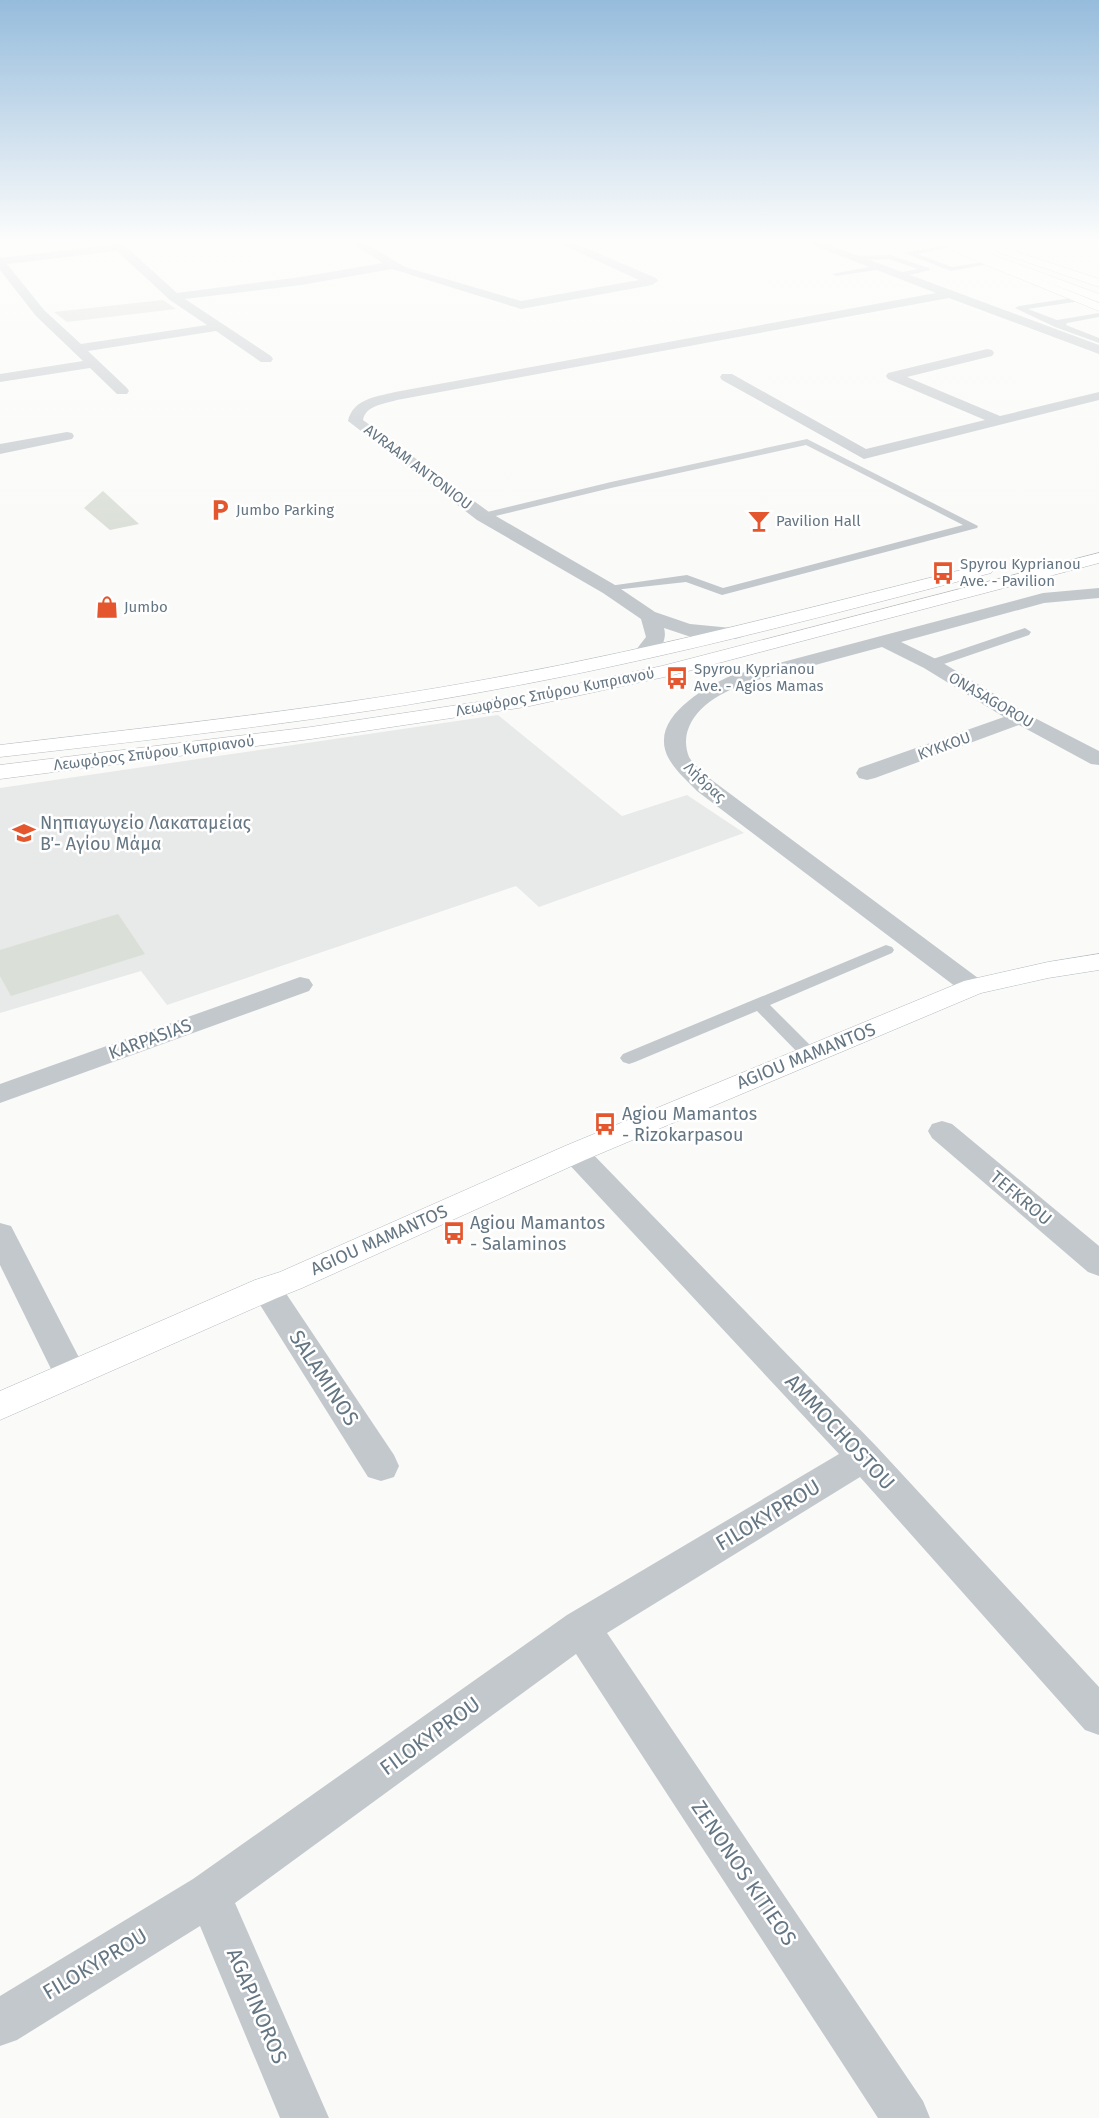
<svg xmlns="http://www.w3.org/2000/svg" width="1099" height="2118" viewBox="0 0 1099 2118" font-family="'Fira Sans',sans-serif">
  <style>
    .built { fill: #e8e9e9 }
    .green { fill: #dadfd7 }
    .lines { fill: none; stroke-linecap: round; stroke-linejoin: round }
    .secondary-casing { stroke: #b3babf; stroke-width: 1 }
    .primary-casing { stroke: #b5babe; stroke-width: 1 }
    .lane { fill: #c3c8cc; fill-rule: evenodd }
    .street { fill: #c3c8cc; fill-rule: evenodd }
    .secondary { fill: #fff; fill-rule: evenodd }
    .primary { fill: #fff; fill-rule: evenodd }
    .labels { text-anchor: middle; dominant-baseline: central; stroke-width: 5; stroke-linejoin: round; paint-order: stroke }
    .far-street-label { font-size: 15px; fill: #657683; stroke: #fff }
    .far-poi-label { font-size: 15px; fill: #657683; stroke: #fff; text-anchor: start }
    .poi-label { font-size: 18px; fill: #657683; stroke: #fff; text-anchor: start }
    .street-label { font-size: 18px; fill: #657683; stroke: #fff }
    .near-street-label { font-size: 21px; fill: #657683; stroke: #fff }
  </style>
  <rect width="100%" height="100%" fill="#fafaf8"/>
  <!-- built -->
  <path class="built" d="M498 715 622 816 687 795 744 833 539 907 516 886 167 1005 141 971 0 1013V788Z"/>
  <!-- green -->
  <g class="green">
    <path d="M163 300 176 309 67 322 54 312Z"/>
    <path d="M103 491 139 524 110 530 84 508Z"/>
    <path d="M118 914 145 954 11 996 0 976V950Z"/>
  </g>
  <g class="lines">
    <defs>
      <g id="secondary">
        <path d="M948 240 970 251 1099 303V311L962 255 944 245 942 243Z"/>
        <path d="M999 246 1099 279V287L995 251 993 249 995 247Z"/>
        <path d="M1099 954V970L1048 978 981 993 585 1160 302 1288 277 1298 0 1420V1391L255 1280 280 1272 565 1146 964 981 1048 962Z"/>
      </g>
      <g id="primary">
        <path d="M934 239H950L1099 294V302Z"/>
        <path d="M1099 553V563L669 676 525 707 311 739 0 779V765L311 727 525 695 662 666Z"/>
        <path d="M985 564 991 565 994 569 991 573C828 615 664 659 498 689 333 720 166 738 0 757V745C167 725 334 708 499 677 663 647 824 604 985 564Z"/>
      </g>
    </defs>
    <!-- secondary casing -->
    <use href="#secondary" class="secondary-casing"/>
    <!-- primary casing -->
    <use href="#primary" class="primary-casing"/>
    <!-- lane -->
    <g class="lane">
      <path d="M952 244 956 246 954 247 917 254 952 267 990 261 994 263 951 271 904 253Z"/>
      <path d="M890 255 929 268 930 270 901 277H898V273L918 269 889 259 854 260 850 258 854 256Z"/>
      <path d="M880 265 884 267 883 269 836 276 832 274Z"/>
      <path d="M1078 297 1082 299 1081 301 1028 309 1057 320 1099 313V317L1067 323 1066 325 1099 338V343L1055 327 1015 308 1019 306Z"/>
      <path d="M807 439 978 526 977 528 722 595 686 582 605 591 603 589 605 587 609 586 687 575 723 588 963 525 806 445 611 488 483 519 478 516 479 514 611 482Z"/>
      <path d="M1025 628 1031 632 1029 635 935 667H927L925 664 927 661Z"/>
      <path d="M886 945 892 947 894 950 892 953 770 1005 815 1050 818 1054 815 1058 809 1060 803 1058 757 1011 635 1062 629 1064 623 1062 620 1058 623 1054Z"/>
    </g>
    <!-- street -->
    <g class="street">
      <path d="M219 239H231L233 241 227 244Z"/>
      <path d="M344 239H358L405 267 521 301 639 280 550 239H565L656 278 658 281 652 285 521 309 392 269 301 285 185 299 271 356 273 359 271 362H261L216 331 88 351 127 388 129 391 127 394H117L90 368 0 382V374L83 361 36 316 0 270V258L120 244 124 245 177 293 301 277 383 263ZM117 251 170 300 207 325 81 344 44 310 7 264Z"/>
      <path d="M797 239H813L1099 345V354L949 298 397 400C384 404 366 405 363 420L489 512 615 585 655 612 690 624 742 629 744 633 742 637 735 639 688 636 664 628C669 644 652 663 635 659L632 655 646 637 641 619 603 593 477 520 348 421C353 399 375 397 395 392L936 293Z"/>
      <path d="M987 349 992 350 994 353 992 356 907 377 1000 416 1099 392V400L864 459 722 380 720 377 722 374H732L866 449 985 420 888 379 886 376 888 373Z"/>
      <path d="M67 432 72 433 74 436 72 439 0 454V444Z"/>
      <path d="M1099 588V598L1044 603 901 642 938 660 1027 714 1099 751V765L1091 764 1019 725 875 778 867 780 859 778 856 773 859 768 1004 717 924 668 882 647C857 654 832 660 808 667 770 677 706 687 689 727 685 736 685 747 689 757 694 766 705 774 713 781L982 981 986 987 982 993 973 995 964 993 697 791C687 781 676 771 669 759 647 720 702 689 730 676L1043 593Z"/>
      <path d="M300 977 309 979 313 985 309 991 0 1103V1084Z"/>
      <path d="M942 1121 952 1124 1099 1246V1276L1088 1272 932 1138 928 1131 932 1124Z"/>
      <path d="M575 1143 585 1146 877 1447 1099 1687V1735L1085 1730 860 1477 607 1633 923 2101 930 2118H878L576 1654 235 1903 329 2118H280L200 1926 17 2040 0 2046V1996L193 1879 567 1615 839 1454 565 1160 560 1153 565 1146Z"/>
      <path d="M0 1223 11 1226 88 1375 83 1384 71 1388 59 1384 54 1375 0 1265Z"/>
      <path d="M266 1277 277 1280 394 1455 399 1466 394 1477 381 1481 368 1477 250 1289 255 1280Z"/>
    </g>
    <!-- secondary -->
    <use href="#secondary" class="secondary"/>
    <!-- primary -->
    <use href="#primary" class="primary"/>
  </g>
  <!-- sky -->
  <linearGradient id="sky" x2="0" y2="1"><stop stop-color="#96bcdc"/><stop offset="0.45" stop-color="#fdfdfc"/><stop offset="1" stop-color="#fdfdfc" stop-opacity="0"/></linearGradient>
  <rect width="1099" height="536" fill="url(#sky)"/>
  <!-- icons -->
  <defs>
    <symbol id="parking-bare" viewBox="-9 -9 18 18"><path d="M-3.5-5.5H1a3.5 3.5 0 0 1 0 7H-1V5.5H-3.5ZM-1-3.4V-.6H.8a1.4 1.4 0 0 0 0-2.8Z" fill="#e4572e" stroke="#fff" stroke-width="2.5" paint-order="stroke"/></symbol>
    <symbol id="bar-bare" viewBox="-9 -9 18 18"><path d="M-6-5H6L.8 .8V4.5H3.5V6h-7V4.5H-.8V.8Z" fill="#e4572e" stroke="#fff" stroke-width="2.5" paint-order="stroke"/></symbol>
    <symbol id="bus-bare" viewBox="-9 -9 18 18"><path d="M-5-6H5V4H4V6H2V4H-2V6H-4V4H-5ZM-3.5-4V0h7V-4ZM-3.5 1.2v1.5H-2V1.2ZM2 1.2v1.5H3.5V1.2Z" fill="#e4572e" stroke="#fff" stroke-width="2.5" paint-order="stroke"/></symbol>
    <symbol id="shop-bare" viewBox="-9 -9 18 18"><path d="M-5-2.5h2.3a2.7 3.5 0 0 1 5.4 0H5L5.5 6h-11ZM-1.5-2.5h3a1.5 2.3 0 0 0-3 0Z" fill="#e4572e" stroke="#fff" stroke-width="2.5" paint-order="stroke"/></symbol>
    <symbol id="school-bare" viewBox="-9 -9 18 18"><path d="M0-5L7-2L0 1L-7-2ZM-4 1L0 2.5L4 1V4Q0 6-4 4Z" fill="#e4572e" stroke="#fff" stroke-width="2.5" paint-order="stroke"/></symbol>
  </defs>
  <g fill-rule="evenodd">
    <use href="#parking-bare" x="204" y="494" width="32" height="32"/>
    <use href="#bar-bare" x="743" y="505" width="32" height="32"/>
    <use href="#bus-bare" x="927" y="557" width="32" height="32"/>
    <use href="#shop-bare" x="91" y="591" width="32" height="32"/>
    <use href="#bus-bare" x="661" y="662" width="32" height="32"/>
    <use href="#school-bare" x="8" y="817" width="32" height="32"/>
    <use href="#bus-bare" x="589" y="1108" width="32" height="32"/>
    <use href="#bus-bare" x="438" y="1217" width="32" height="32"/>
  </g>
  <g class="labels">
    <!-- far-street labels -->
    <g class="far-street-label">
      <text transform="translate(418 467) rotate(37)">AVRAAM ANTONIOU</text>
      <text transform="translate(555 692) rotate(-11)">Λεωφόρος Σπύρου Κυπριανού</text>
      <text transform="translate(991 700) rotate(30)">ONASAGOROU</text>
      <text transform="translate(944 746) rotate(-20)">KYKKOU</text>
      <text transform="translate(154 753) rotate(-7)">Λεωφόρος Σπύρου Κυπριανού</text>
      <text transform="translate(705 782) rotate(43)">Λήδρας</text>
    </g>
    <!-- far-poi labels -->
    <g class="far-poi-label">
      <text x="236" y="510">Jumbo Parking</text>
      <text x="776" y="521">Pavilion Hall</text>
      <text x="960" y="564">Spyrou Kyprianou<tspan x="960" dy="17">Ave. - Pavilion</tspan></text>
      <text x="124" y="607">Jumbo</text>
      <text x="694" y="669">Spyrou Kyprianou<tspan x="694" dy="17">Ave. - Agios Mamas</tspan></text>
    </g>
    <!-- poi labels -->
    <g class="poi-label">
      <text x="40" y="823">Νηπιαγωγείο Λακαταμείας<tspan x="40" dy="21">Β΄- Αγίου Μάμα</tspan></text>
      <text x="622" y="1114">Agiou Mamantos<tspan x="622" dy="21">- Rizokarpasou</tspan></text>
      <text x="470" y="1223">Agiou Mamantos<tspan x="470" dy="21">- Salaminos</tspan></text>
    </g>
    <!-- street labels -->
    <g class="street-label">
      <text transform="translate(150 1039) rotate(-20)">KARPASIAS</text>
      <text transform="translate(806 1056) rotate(-22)">AGIOU MAMANTOS</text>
      <text transform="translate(1021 1198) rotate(40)">TEFKROU</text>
      <text transform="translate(379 1240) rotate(-24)">AGIOU MAMANTOS</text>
    </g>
    <!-- near-street labels -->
    <g class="near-street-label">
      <text transform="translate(324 1378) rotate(57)">SALAMINOS</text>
      <text transform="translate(840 1432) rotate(47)">AMMOCHOSTOU</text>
      <text transform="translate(768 1515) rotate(-31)">FILOKYPROU</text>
      <text transform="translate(430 1736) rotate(-36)">FILOKYPROU</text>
      <text transform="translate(744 1873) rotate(56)">ZENONOS KITIEOS</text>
      <text transform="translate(95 1964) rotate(-31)">FILOKYPROU</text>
      <text transform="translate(257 2006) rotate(67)">AGAPINOROS</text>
    </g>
  </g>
</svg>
